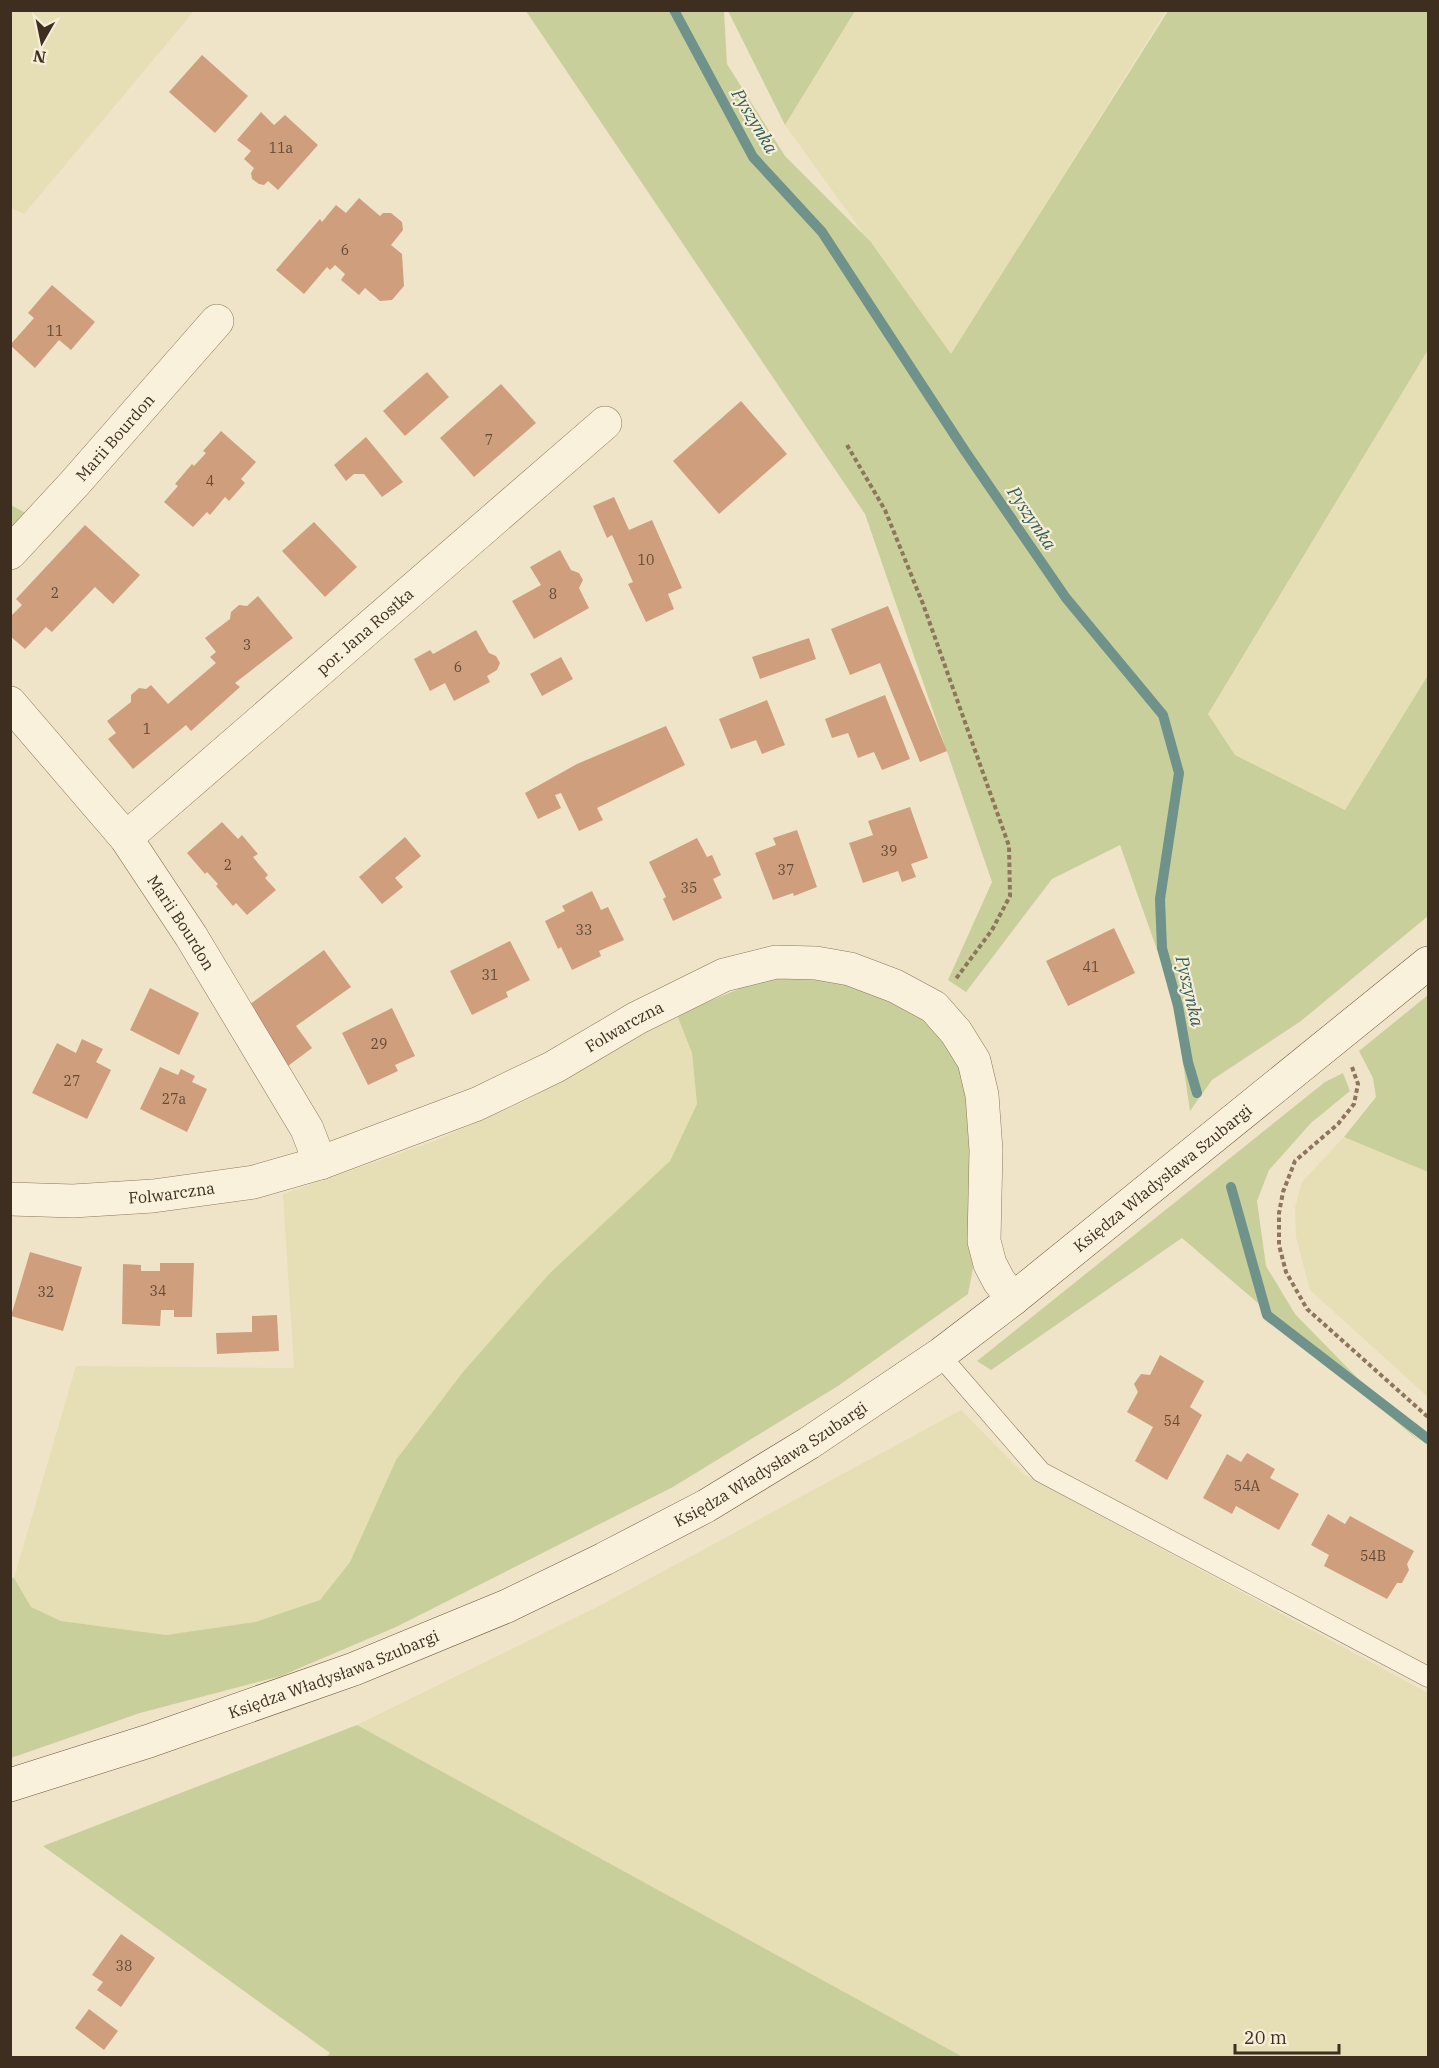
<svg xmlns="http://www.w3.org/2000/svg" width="1439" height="2068" viewBox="0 0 1439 2068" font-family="'IBM Plex Serif',serif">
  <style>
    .farmland { fill: #e6deb5 }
    .green { fill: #c9cf9b }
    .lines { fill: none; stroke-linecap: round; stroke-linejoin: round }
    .stream { stroke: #6f938a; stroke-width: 10 }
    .building { fill: #cf9f7d }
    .lane-casing { stroke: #8d765c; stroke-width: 21 }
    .street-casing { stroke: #8d765c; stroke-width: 34 }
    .secondary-casing { stroke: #6f573f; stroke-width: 34 }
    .path { stroke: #8d765c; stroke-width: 4; stroke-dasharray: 4.5 3; stroke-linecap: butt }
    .lane { stroke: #faf1dc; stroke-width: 20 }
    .street { stroke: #faf1dc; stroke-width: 33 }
    .secondary { stroke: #faf1dc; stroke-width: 33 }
    .labels { text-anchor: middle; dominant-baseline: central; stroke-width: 4.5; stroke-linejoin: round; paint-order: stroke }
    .number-label { font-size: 14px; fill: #624a37 }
    .street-label { font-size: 16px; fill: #3d2e20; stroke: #f7eed8 }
    .water-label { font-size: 18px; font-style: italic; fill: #2f5d5a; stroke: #f7eed8 }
  </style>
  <rect width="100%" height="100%" fill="#f0e4c8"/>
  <!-- farmland -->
  <g class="farmland">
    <path d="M10 11H194L24 214 11 208Z"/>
    <path d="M855 11H1166L951 355 785 125Z"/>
    <path d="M1428 350V675L1345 810 1235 755 1208 714Z"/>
    <path d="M677 1015 692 1053 697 1104 670 1161 550 1273 396 1460 350 1562 320 1600 255 1622 166 1635 61 1621 31 1607 14 1578 76 1366 294 1368 283 1194 432 1142 525 1101Z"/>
    <path d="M1344 1137 1428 1172V1397L1310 1290 1296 1237 1295 1208 1302 1182Z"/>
    <path d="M961 1410 1025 1475 1428 1693V2057H963L357 1725 601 1605Z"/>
  </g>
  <!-- green -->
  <g class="green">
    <path d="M526 11H724L727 64 785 156 870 241 951 354 1168 11H1428V350L1208 714 1235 755 1345 810 1428 675V916L1301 1021 1212 1080 1190 1111 1173 995 1120 845 1052 879 966 992 948 980 992 882 865 514Z"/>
    <path d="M728 11H855L785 125Z"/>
    <path d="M11 505 31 516 11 538Z"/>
    <path d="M767 977 838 980 895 999 947 1036 967 1084 974 1197 973 1268 968 1294 838 1386 673 1487 396 1627 281 1676 140 1713 11 1758 10 1577 14 1578 31 1607 61 1621 166 1635 255 1622 320 1600 350 1562 396 1460 463 1372 550 1273 670 1161 697 1104 692 1053 677 1015Z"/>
    <path d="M1428 995V1172L1344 1137 1376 1097 1373 1078 1359 1051Z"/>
    <path d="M1343 1073 1350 1091 1311 1123 1269 1170 1257 1201 1266 1266 1295 1314 1419 1441 1182 1238 991 1370 977 1361 1325 1082Z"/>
    <path d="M357 1725 963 2057H326L330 2053 43 1846Z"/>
  </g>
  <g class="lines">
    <!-- stream -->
    <g class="stream">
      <path d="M674 10 753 157 822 232 965 451 1066 598 1163 715 1179 773 1160 899 1162 948 1178 1006 1188 1062 1197 1093"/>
      <path d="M1231 1187 1267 1315 1428 1439"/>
    </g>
  </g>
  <!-- building -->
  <g class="building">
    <path d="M202 55 248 96 215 133 169 92Z"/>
    <path d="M261 112 274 125 285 115 318 145 278 190 268 181 264 185 259 184 252 179 251 173 254 168 244 159 251 151 237 140Z"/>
    <path d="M359 198 380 216 383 213H391L402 222 403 230 391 245 402 254 404 286 392 300 380 301 365 288 359 295 341 280 345 274 335 265 330 270 327 267 304 294 276 270 320 219 322 222 336 205 346 213Z"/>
    <path d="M52 285 95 322 71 350 59 340 35 368 10 345 34 318 28 313Z"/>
    <path d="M427 372 449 397 405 436 383 411Z"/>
    <path d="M501 384 536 423 474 477 440 438Z"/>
    <path d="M741 401 787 454 719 514 673 461Z"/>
    <path d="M221 431 256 462 241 479 245 483 229 501 225 497 210 515 207 512 193 527 164 502 178 486 175 484 192 464 194 466 206 453 203 451Z"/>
    <path d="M366 437 403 482 382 497 364 474H354L346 481 334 465Z"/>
    <path d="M614 497 629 530 652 520 682 588 668 594 674 609 646 622 628 584 633 582 612 535 607 538 593 506Z"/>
    <path d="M314 522 357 567 325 597 282 551Z"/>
    <path d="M85 525 140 575 113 604 95 587 52 632 46 627 25 649 10 636V617L22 605 16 599Z"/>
    <path d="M560 550 571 570 579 573 583 580 579 588 589 608 534 639 512 601 541 585 530 567Z"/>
    <path d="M258 596 293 638 235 683 240 687 191 731 186 725 133 769 108 739 116 733 107 721 131 702V695L139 688 146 689 151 685 168 704 216 663 210 657 216 652 205 638 230 619 231 612 239 605 247 606Z"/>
    <path d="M888 606 947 751 920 762 880 663 850 675 831 629Z"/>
    <path d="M476 630 489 653 496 656 500 663 497 670 487 676 490 682 454 701 445 683 430 691 414 659 430 650 433 654Z"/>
    <path d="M809 638 816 659 760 679 752 657Z"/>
    <path d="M561 657 573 679 542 696 530 674Z"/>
    <path d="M885 695 910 759 882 770 874 752 858 758 848 733 832 738 825 719Z"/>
    <path d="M767 700 785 745 762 754 756 740 731 749 719 719Z"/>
    <path d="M666 726 685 765 597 808 603 820 579 831 561 793 555 795 561 808 538 819 525 793 577 764Z"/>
    <path d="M910 807 928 858 911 864 916 877 902 882 898 871 863 883 849 843 873 835 868 821Z"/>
    <path d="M222 822 238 839 242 835 258 854 253 857 268 875 265 878 276 890 247 915 236 903 233 906 216 886 218 884 207 872 205 874 187 853Z"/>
    <path d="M797 830 817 887 794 896 793 893 773 900 755 853 776 845 773 838Z"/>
    <path d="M405 837 421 856 395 878 403 887 382 904 359 877Z"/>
    <path d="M697 838 707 857 712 855 721 875 713 879 722 898 673 921 663 899 666 897 649 862Z"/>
    <path d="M592 891 601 910 608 907 624 940 599 951 601 956 572 970 561 947 558 949 545 921 565 911 562 906Z"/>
    <path d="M1114 928 1135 973 1068 1006 1046 961Z"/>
    <path d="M510 941 530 980 506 992 508 997 472 1015 450 971Z"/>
    <path d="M324 950 351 987 296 1026 312 1048 288 1066 246 1007Z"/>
    <path d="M150 988 199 1013 179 1055 130 1030Z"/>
    <path d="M392 1008 415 1056 395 1065 398 1071 368 1085 342 1033Z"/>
    <path d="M82 1039 103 1049 96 1062 111 1070 87 1119 32 1093 57 1043 76 1053Z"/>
    <path d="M160 1067 178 1075 181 1069 195 1076 192 1082 207 1089 187 1132 140 1109Z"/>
    <path d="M30 1252 82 1267 63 1331 11 1316Z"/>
    <path d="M160 1263H194L192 1317H174V1310H161L160 1326 122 1324 123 1264 141 1265V1271H160Z"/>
    <path d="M277 1315 279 1351 217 1354 216 1333 252 1332V1316Z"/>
    <path d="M1160 1355 1204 1381 1190 1407 1202 1415 1167 1480 1135 1461 1153 1427 1127 1412 1138 1392 1134 1384 1141 1374 1150 1375Z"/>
    <path d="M1247 1453 1275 1469 1270 1478 1299 1494 1279 1530 1236 1506 1232 1514 1203 1498 1227 1454 1241 1462Z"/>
    <path d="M1328 1514 1345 1524 1350 1516 1414 1551 1407 1564 1409 1570 1402 1583H1397L1387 1599 1324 1566 1329 1555 1311 1545Z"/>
    <path d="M121 1934 155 1958 121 2007 97 1990 103 1982 92 1975Z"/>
    <path d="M89 2009 118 2031 104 2050 75 2028Z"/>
  </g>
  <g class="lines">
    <defs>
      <path id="lane" d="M941 1354 950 1367 1041 1472 1428 1677"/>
      <g id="street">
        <path id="s1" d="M10 553 74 484 217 321"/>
        <path id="s2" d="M10 703 126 838 191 936 307 1129 320 1163"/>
        <path id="s3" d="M126 838 605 423"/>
        <path id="s4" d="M10 1199 73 1201 153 1196 254 1182 320 1163 477 1104 554 1067 637 1018 724 975 776 962 816 963 850 969 895 986 934 1007 956 1032 974 1061 982 1095 986 1150 984 1241 990 1264 999 1281 1013 1299"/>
      </g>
      <g id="secondary">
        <path id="s5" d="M10 1785 149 1741 354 1669 507 1606 604 1559 706 1506 809 1443 941 1354 1013 1299 1428 963"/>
      </g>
    </defs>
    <!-- lane casing -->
    <use href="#lane" class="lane-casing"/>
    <!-- street casing -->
    <use href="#street" class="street-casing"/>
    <!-- secondary casing -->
    <use href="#secondary" class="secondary-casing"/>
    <!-- path -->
    <g class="path">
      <path d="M847 445 885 510 923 604 1009 846 1010 896 992 930 955 980"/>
      <path d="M1352 1067 1358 1084 1354 1104 1338 1124 1295 1161 1283 1192 1279 1213V1245L1286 1272 1307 1309 1428 1417"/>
    </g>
    <!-- lane -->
    <use href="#lane" class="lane"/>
    <!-- street -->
    <use href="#street" class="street"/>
    <!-- secondary -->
    <use href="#secondary" class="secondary"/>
  </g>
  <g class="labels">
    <!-- number labels -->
    <g class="number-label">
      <text x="281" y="148">11a</text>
      <text x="345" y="250">6</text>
      <text x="55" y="331">11</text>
      <text x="489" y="440">7</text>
      <text x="210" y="481">4</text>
      <text x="646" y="560">10</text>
      <text x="55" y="593">2</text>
      <text x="553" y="594">8</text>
      <text x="247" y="645">3</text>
      <text x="458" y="667">6</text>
      <text x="147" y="729">1</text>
      <text x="889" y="851">39</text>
      <text x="228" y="865">2</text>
      <text x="786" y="870">37</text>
      <text x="689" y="888">35</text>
      <text x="584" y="930">33</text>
      <text x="1091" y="967">41</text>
      <text x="490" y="975">31</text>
      <text x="379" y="1044">29</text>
      <text x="72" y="1081">27</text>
      <text x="174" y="1099">27a</text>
      <text x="158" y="1291">34</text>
      <text x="46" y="1292">32</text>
      <text x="1172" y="1421">54</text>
      <text x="1247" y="1486">54A</text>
      <text x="1373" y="1556">54B</text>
      <text x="124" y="1966">38</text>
    </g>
    <!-- street labels -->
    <g class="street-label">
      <text stroke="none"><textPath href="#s1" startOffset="156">Marii Bourdon</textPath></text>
      <text stroke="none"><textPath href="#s3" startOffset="316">por. Jana Rostka</textPath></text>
      <text stroke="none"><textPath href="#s2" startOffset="279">Marii Bourdon</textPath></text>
      <text stroke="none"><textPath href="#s4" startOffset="648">Folwarczna</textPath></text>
      <text stroke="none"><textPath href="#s5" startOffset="1314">Księdza Władysława Szubargi</textPath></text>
      <text stroke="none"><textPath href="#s4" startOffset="162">Folwarczna</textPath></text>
      <text stroke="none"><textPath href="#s5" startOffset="828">Księdza Władysława Szubargi</textPath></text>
      <text stroke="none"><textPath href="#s5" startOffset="342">Księdza Władysława Szubargi</textPath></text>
    </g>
    <!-- water labels -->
    <g class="water-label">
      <text transform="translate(755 121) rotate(59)">Pyszynka</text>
      <text transform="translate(1032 518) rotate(56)">Pyszynka</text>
      <text transform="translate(1190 991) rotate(77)">Pyszynka</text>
    </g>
  </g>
  <!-- border -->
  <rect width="1439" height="2068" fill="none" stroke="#3d2e20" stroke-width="24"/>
  <!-- north arrow -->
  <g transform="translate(42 42) rotate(189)" stroke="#f7eed8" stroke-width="4.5" paint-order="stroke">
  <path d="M0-4.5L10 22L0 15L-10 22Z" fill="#3d2e20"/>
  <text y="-9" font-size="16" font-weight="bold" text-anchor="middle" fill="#3d2e20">N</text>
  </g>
  <!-- scale -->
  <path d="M1235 2044v9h104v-9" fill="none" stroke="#3d2e20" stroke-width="3"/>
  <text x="1244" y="2044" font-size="18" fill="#3d2e20" stroke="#f7eed8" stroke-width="4.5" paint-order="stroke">20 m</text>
</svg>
